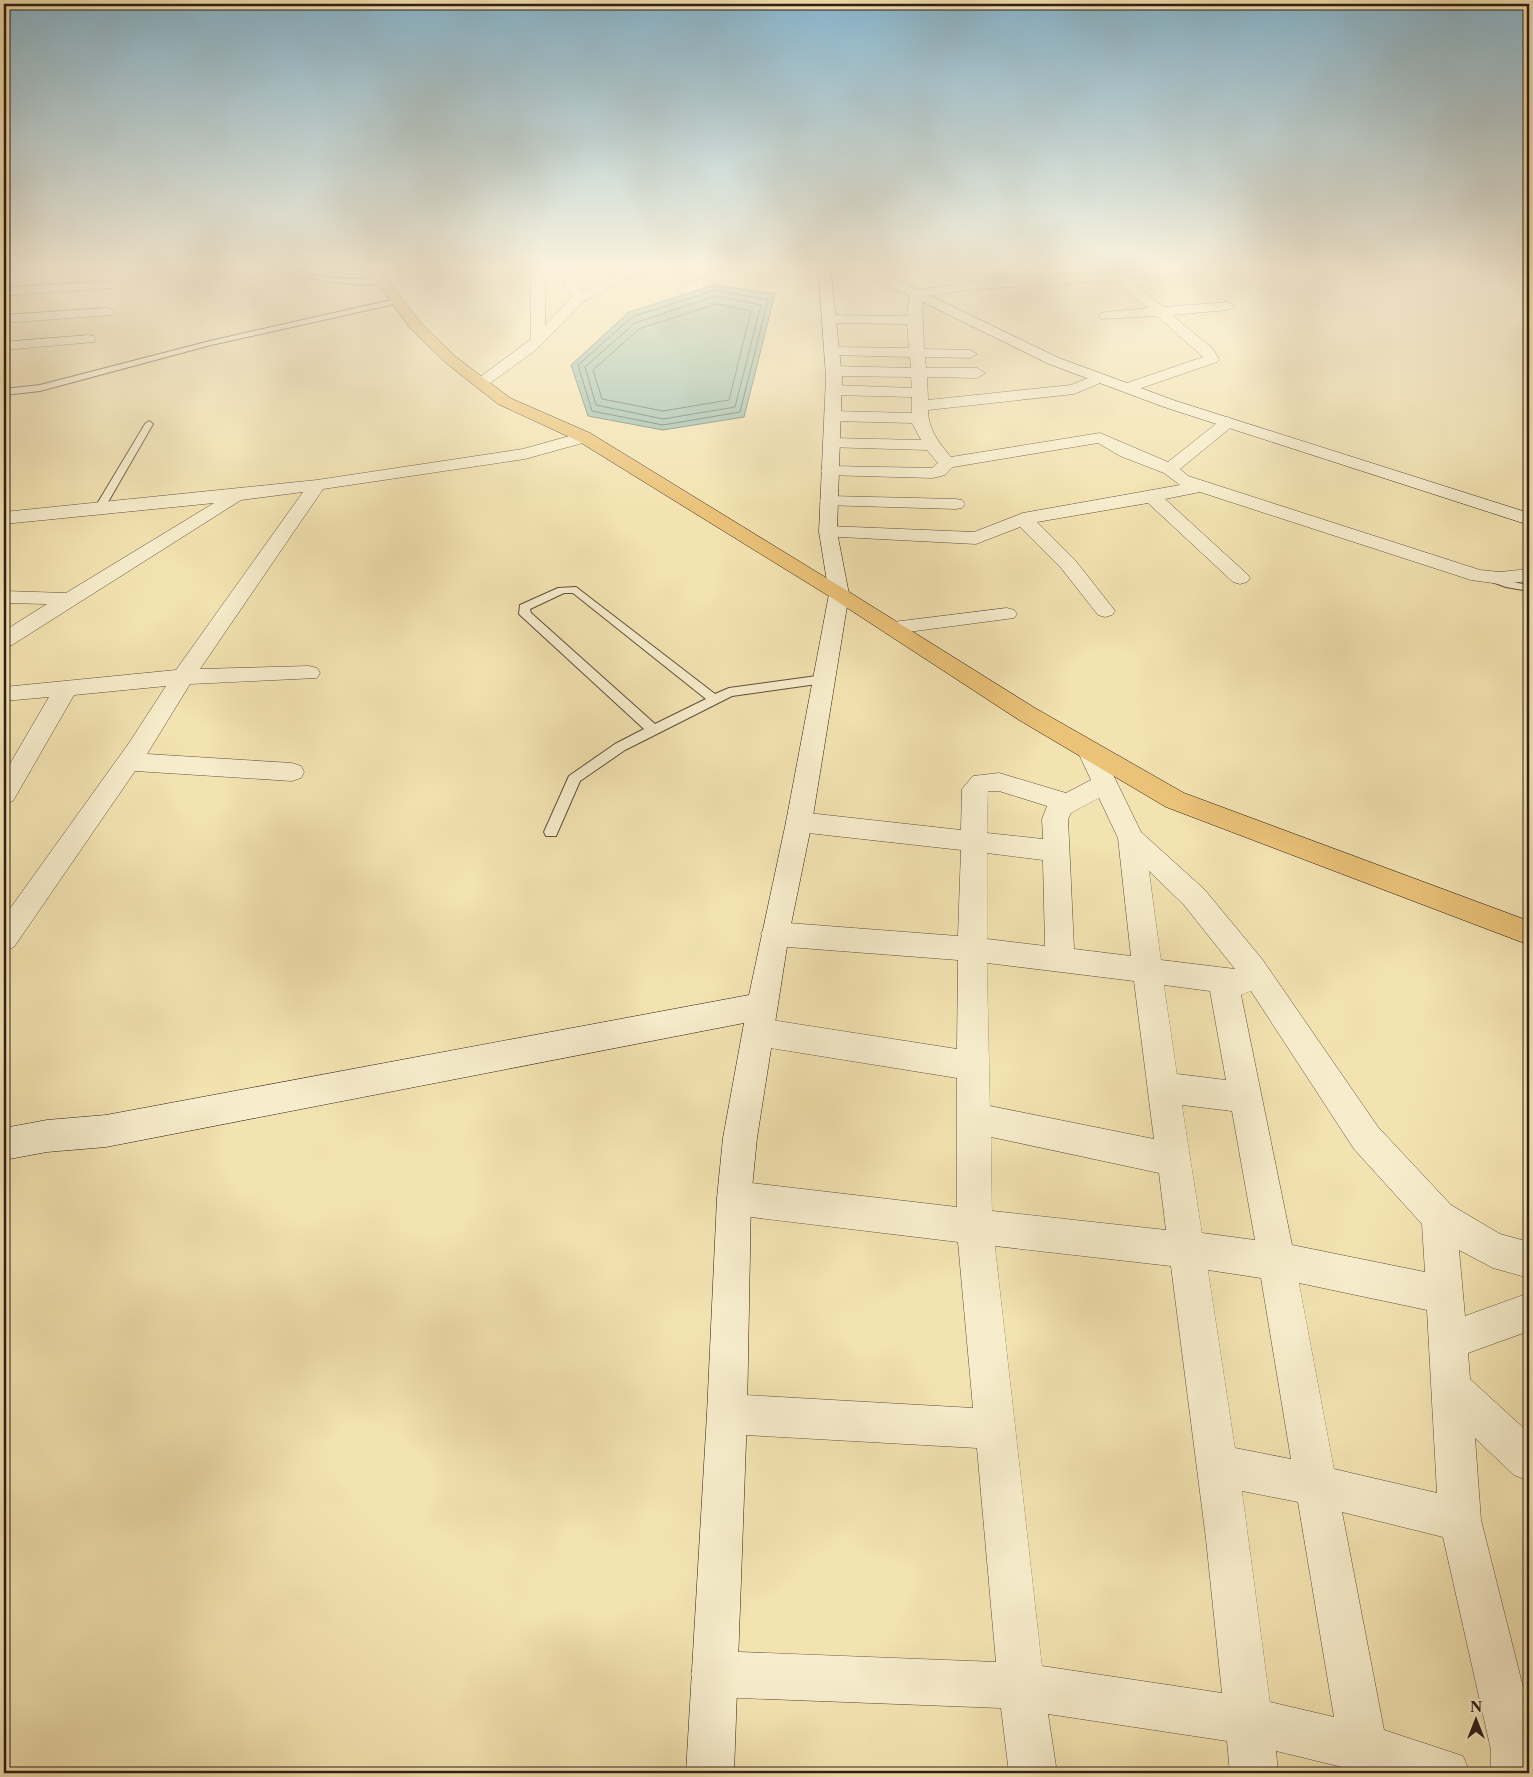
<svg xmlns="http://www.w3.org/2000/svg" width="1533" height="1777" viewBox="0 0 1533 1777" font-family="'Libre Caslon Text',serif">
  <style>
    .water { fill: #9bbeae; stroke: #6f7e71 }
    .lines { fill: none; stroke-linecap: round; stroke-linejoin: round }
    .shore { stroke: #646e62; stroke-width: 1 }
    .lane-casing { stroke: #5f4f3d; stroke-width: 2 }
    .street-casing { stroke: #5f4f3d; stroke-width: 1 }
    .secondary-casing { stroke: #2e1e16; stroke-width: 1 }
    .primary-casing { stroke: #2e1e16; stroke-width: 1 }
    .lane { fill: #f7edcc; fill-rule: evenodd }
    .street { fill: #f7edcc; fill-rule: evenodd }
    .secondary { fill: #f7edcc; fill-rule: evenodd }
    .primary { fill: #eac278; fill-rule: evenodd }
  </style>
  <rect width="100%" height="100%" fill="#f3e3b1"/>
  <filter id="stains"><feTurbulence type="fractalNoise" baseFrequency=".004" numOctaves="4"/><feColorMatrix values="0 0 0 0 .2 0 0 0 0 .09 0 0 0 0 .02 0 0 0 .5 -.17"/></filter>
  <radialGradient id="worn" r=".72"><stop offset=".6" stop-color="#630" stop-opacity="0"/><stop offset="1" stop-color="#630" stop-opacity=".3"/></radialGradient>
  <!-- water -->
  <path class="water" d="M715 285 775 294 744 417 663 430 588 416 571 365 629 312Z"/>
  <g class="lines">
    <!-- shore -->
    <g class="shore">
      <path d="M716 290 768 300 740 412 663 425 592 411 578 365 632 317Z"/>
      <path d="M716 296 761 305 735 407 663 419 596 405 585 367 635 323Z"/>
      <path d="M717 304 751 311 729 400 663 411 602 399 593 370 639 329Z"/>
    </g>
    <defs>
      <g id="lane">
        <path d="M275 265C289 265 302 273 316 276 338 280 360 279 382 279L386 281C370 291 289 278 275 265Z"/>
        <path d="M396 299 400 301 399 303 211 345 40 391 4 395V389L40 385 210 341Z"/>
        <path d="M149 421 153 424 104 509 95 511 94 509 145 424Z"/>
        <path d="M1488 574 1512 582 1529 585V591L1506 587 1484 579V575Z"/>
        <path d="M576 587 715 694 729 688 824 675 830 679 824 683 732 696 625 750 580 781 556 836H546L544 832 569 776 615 744 644 729 519 614 520 605 558 588ZM564 593H573L706 699 655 724 531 613 530 609Z"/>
      </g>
      <g id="street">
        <path d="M10 265H23L9 283 4 284V272Z"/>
        <path d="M522 265H534L545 281V325L572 297 554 265H566L582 292 638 265H654L584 301 536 350 486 386H476L473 383 476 380 531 339V281Z"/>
        <path d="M769 265H800L794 269 726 278 684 295 677 291 679 288 718 272Z"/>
        <path d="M939 265H952L969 282 1213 265 1216 269 1209 274 1129 279 1163 307 1228 302 1235 306 1228 310 1172 315 1213 349 1219 359 1217 362 1127 393 1119 388 1121 385 1203 357 1157 316 1101 319 1099 316 1101 313 1106 312 1148 308 1115 280 966 290 922 297 924 349 970 350 977 354 970 358 925 357 926 368H977L985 373 977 378 927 377 928 400 1071 385 1100 373 1108 378 1105 381 1074 394 928 410C928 429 939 443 951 457L1100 433 1168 462 1222 419 1228 417 1236 422 1234 425 1180 469 1188 476 1480 570 1500 572 1529 569V581L1500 584 1471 580 1200 492 1165 499 1247 574 1250 578 1247 582 1240 584 1233 582 1148 503 1037 522 1075 560 1112 607 1115 611 1112 615 1105 617 1098 615 1061 568 1020 527 976 544 821 536 819 532 821 528 828 526 974 532 1023 513 1180 485 1164 473 1120 456 1098 443 953 467 945 475 933 478 824 475 821 471 824 467 830 466 932 468 938 463 927 450 825 447 823 443 825 439 831 438 921 440 912 423 832 421 824 416 832 411 912 413V397L834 395 826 390 834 385 912 388 911 377 833 376 825 371 833 366 911 368 910 357 832 355 825 351 832 347 909 348 907 324 829 323 822 319 829 315 907 316 910 291 956 284Z"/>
        <path d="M106 281 113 285 111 288 4 296V288Z"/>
        <path d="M107 308 112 309 114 312 112 315 4 323V315Z"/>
        <path d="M89 335 94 336 96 339 94 342 4 350V342Z"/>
        <path d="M584 432 590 433 592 437 590 441 525 459 323 489 200 669 309 666 317 668 320 673 317 678 190 684 147 754 292 763 301 766 304 772 301 778 292 781 135 771 14 947 4 951V917L129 743 166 686 74 695 13 801 4 804V774L49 697 4 701V687L176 670 303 492 241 500 12 645 4 647V631L47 604 4 603V591L66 593 214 503 4 524V512L317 480 523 449Z"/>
        <path d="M829 496 956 499 962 500 965 504 962 508 956 509 823 505 820 501 823 497Z"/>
        <path d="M1007 608 1014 610 1017 614 1014 618 893 634 885 633 882 628 885 623 893 622Z"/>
        <path d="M1089 742 1098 744 1101 750 1141 832 1204 889 1262 959 1378 1127 1451 1205 1500 1234 1529 1242V1278L1493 1268 1459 1250 1465 1316 1529 1293V1331L1468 1353 1470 1379 1529 1433V1481L1514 1475 1475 1438 1481 1520 1529 1711V1773H1491V1750L1443 1537 1342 1512 1384 1730 1463 1756 1470 1773H1367L1276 1751 1278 1773H1230L1227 1741 1048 1714 1057 1773H1009L1001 1708 714 1697 698 1690 691 1674 698 1658 714 1651 996 1662 977 1448 727 1434 713 1428 707 1414 713 1400 727 1394 973 1408 958 1242 734 1215 722 1210 717 1198 722 1186 734 1181 957 1207V1078L758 1046 747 1042 743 1032 747 1022 758 1018 957 1049 958 960 775 946 765 942 761 934 765 926 775 922 958 936 961 850 799 832 790 829 786 822 790 815 799 812 961 830 962 789 973 776 999 773 1066 793 1091 780 1077 750 1080 744ZM988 791H999L1047 806 1042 819 1043 839 987 833ZM1099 798 1118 838 1131 956 1074 949 1068 819 1071 813ZM987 853 1043 860 1045 946 987 939ZM1149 871 1184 905 1235 969 1161 960ZM987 963 1134 981 1154 1139 990 1106ZM1164 985 1210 991 1226 1080 1177 1074ZM1251 991 1354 1149 1422 1224 1425 1272 1292 1245 1241 995ZM1182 1105 1232 1111 1255 1240 1202 1233ZM991 1137 1159 1173 1166 1230 992 1211ZM995 1246 1171 1266 1206 1539 1222 1693 1042 1666ZM1208 1270 1261 1278 1291 1459 1235 1448ZM1299 1283 1427 1310 1437 1493 1334 1469ZM1242 1491 1298 1502 1334 1717 1270 1702Z"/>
      </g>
      <g id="secondary">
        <path d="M818 265H830L842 377 837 532 849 594 812 822 789 934 757 1138 751 1198 747 1414 734 1773H686L707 1414 717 1198 723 1138 744 1023 106 1147 47 1152 4 1160V1128L47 1120 106 1115 749 995 786 822 829 594 819 532 826 377Z"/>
        <path d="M851 265H867L1059 358 1176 401 1529 513V525L1164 407 1049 364 853 268Z"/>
        <path d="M1484 265H1529V270L1490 269Z"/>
      </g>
      <path id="primary" d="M364 265H376L421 323 456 357 510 398 590 433 846 590 1035 708 1184 793 1529 921V945L1166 807 1019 720 832 598 578 441 498 404 446 363 411 329Z"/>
    </defs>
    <!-- lane casing -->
    <use href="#lane" class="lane-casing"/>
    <!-- street casing -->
    <use href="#street" class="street-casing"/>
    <!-- secondary casing -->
    <use href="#secondary" class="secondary-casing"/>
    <!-- primary casing -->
    <use href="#primary" class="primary-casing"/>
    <!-- lane -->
    <use href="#lane" class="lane"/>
    <!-- street -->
    <use href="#street" class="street"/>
    <!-- secondary -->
    <use href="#secondary" class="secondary"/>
    <!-- primary -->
    <use href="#primary" class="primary"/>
  </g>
  <!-- sky -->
  <linearGradient id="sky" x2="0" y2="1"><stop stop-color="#89b8d1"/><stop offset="0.52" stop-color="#faf2dc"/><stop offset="1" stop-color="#faf2dc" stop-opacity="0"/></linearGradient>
  <rect width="1533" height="514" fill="url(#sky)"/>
  <!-- margin -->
  <rect width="1533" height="1777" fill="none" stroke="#f3e3b1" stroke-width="20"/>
  <rect x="5" y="5" width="1523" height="1767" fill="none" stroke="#2e1e16" stroke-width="2.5"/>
  <rect x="10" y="10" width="1513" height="1757" fill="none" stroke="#2e1e16"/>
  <!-- north arrow -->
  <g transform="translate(1476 1720)" stroke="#f7edcc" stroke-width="4" paint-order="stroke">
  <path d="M0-4L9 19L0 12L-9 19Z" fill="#2e1e16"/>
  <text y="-8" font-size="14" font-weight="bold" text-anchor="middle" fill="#2e1e16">N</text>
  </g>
  <rect width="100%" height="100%" filter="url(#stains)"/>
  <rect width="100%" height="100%" fill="url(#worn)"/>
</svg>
